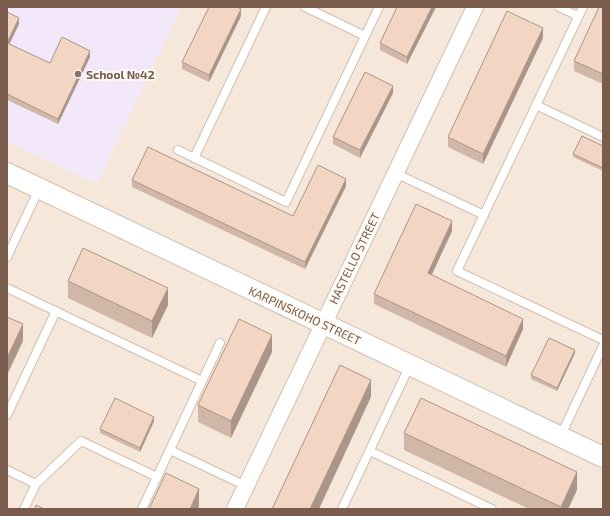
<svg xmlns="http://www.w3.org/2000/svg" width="610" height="516" viewBox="0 0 610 516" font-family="'Exo 2',sans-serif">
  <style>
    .residential { fill: #f5e8da }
    .education { fill: #f3e8fa }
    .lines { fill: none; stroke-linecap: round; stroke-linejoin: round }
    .service-casing { stroke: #d1beb0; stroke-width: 10 }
    .minor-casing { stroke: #d1beb0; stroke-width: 18 }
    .tertiary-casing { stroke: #d1beb0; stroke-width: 22 }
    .service { stroke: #fff; stroke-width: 8 }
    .minor { stroke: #fff; stroke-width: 16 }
    .tertiary { stroke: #fff; stroke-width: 20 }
    .wall { fill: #d1b7a8 }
    .shaded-wall { fill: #aa9588 }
    .building { fill: #f3d5c3; stroke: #aa9588 }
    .education-dot { fill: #8d6e63; stroke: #fffaf3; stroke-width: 1.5 }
    .labels { text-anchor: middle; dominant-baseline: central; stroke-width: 4; stroke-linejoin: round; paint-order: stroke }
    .education-label { font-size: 12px; font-weight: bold; fill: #785e54; stroke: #fffaf3; text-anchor: start }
    .street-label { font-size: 12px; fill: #7a5c4d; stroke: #fffaf3 }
  </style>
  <rect width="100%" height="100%" fill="#fdf6ec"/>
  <!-- residential -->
  <g class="residential">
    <path d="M7 7H469L320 316 7 167Z"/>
    <path d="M481 7H603V450L331 321Z"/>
    <path d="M7 179 316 326 228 509H7Z"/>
    <path d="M326 332 603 465V509H243Z"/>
  </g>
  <!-- education -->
  <path class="education" d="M7 7H182L97 184 7 141Z"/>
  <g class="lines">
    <defs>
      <g id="service">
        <path d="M305 7 365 36"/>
        <path d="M559 7 578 16"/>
        <path d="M583 7 457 271 603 340"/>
        <path d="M536 105 603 137"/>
        <path d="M178 150 286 202 379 7"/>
        <path d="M194 158 266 7"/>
        <path d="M395 173 484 215"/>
        <path d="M7 257 39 189"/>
        <path d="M7 288 202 381"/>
        <path d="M7 415 56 311"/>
        <path d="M560 437 603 346"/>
        <path d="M170 450 246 486"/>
        <path d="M370 451 492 509"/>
        <path d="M7 470 36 484"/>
        <path d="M24 509 36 484 81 441 157 477"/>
        <path d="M142 509 220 343"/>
        <path d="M342 509 410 365"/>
      </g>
      <path id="minor" d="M235 509 475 7"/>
      <path id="tertiary" d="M7 173 603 457"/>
    </defs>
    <!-- service casing -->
    <use href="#service" class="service-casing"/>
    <!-- minor casing -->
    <use href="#minor" class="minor-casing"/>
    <!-- tertiary casing -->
    <use href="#tertiary" class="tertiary-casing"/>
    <!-- service -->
    <use href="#service" class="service"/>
    <!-- minor -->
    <use href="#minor" class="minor"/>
    <!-- tertiary -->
    <use href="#tertiary" class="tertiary"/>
  </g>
  <!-- wall -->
  <g class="wall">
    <path d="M436 7 407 64 380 50V43Z"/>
    <path d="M603 7V84L574 71V61Z"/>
    <path d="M7 12 19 24 9 44 50 63 90 57 58 124 7 100Z"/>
    <path d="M241 16 209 82 182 69V62Z"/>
    <path d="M543 38 483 164 448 147V137Z"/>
    <path d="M393 93 360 158 333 144V137Z"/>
    <path d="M603 146V171L573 157V154Z"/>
    <path d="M132 180 293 216 346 186 305 269 132 187Z"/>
    <path d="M452 231 431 275 523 329 506 367 374 304V294Z"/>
    <path d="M68 281 168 305 152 338 68 298Z"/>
    <path d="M272 352 231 438 198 422V405Z"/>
    <path d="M575 353 557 391 531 379V375Z"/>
    <path d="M154 421 140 452 100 433V429Z"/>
    <path d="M404 433 577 490 568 509H529L404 450Z"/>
  </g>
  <!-- shaded-wall -->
  <g class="shaded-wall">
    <path d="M432 7H436L407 64V57Z"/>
    <path d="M241 9V16L209 82V75Z"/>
    <path d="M19 18V24L7 49V43Z"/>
    <path d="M543 28V38L483 164V154Z"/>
    <path d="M90 51V57L58 124V119Z"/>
    <path d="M393 86V93L360 158V150Z"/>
    <path d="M346 179V186L305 269V262Z"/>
    <path d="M452 221V231L428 283V273Z"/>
    <path d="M168 288V305L152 338V321Z"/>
    <path d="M523 319V329L506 367V356Z"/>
    <path d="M23 324V341L7 375V358Z"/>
    <path d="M272 335V352L231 438V421Z"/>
    <path d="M575 350V353L557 391V388Z"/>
    <path d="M371 380V397L319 509H310Z"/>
    <path d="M154 417V421L140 452V448Z"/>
    <path d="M577 472V490L568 509H561V507Z"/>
    <path d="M199 489V506L198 509H190Z"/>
  </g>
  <!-- building -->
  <g class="building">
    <path d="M209 7H237L241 9 209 75 182 62Z"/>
    <path d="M397 7H432L407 57 380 43Z"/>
    <path d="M599 7H603V74L574 61Z"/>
    <path d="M507 11 543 28 483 154 448 137Z"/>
    <path d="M7 12 19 18 7 43 50 63 62 37 90 51 58 119 7 94Z"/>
    <path d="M365 72 393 86 360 150 333 137Z"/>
    <path d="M582 136 603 146V168L573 154Z"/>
    <path d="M148 147 293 216 318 165 346 179 305 262 132 180Z"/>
    <path d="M416 204 452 221 428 273 523 319 506 356 374 294Z"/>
    <path d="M83 248 168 288 152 321 68 281Z"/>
    <path d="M7 317 23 324 7 358Z"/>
    <path d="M239 319 272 335 231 421 198 405Z"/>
    <path d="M549 338 575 350 557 388 531 375Z"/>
    <path d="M340 365 371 380 310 509H272Z"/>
    <path d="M115 398 154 417 140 448 100 429Z"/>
    <path d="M421 398 577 472 561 507 404 433Z"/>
    <path d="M166 473 199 489 190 509H149Z"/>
    <path d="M36 505 44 509H35Z"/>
  </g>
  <!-- markers -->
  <circle class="education-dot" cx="78" cy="74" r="4"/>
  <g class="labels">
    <!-- education labels -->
    <g class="education-label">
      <text x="86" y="74">School №42</text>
    </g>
    <!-- street labels -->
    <g class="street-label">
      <text transform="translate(354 258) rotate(-64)">HASTELLO STREET</text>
      <text transform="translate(305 315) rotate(25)">KARPINSKOHO STREET</text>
    </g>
  </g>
  <!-- border -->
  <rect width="610" height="516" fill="none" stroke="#7a5c4d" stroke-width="16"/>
</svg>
